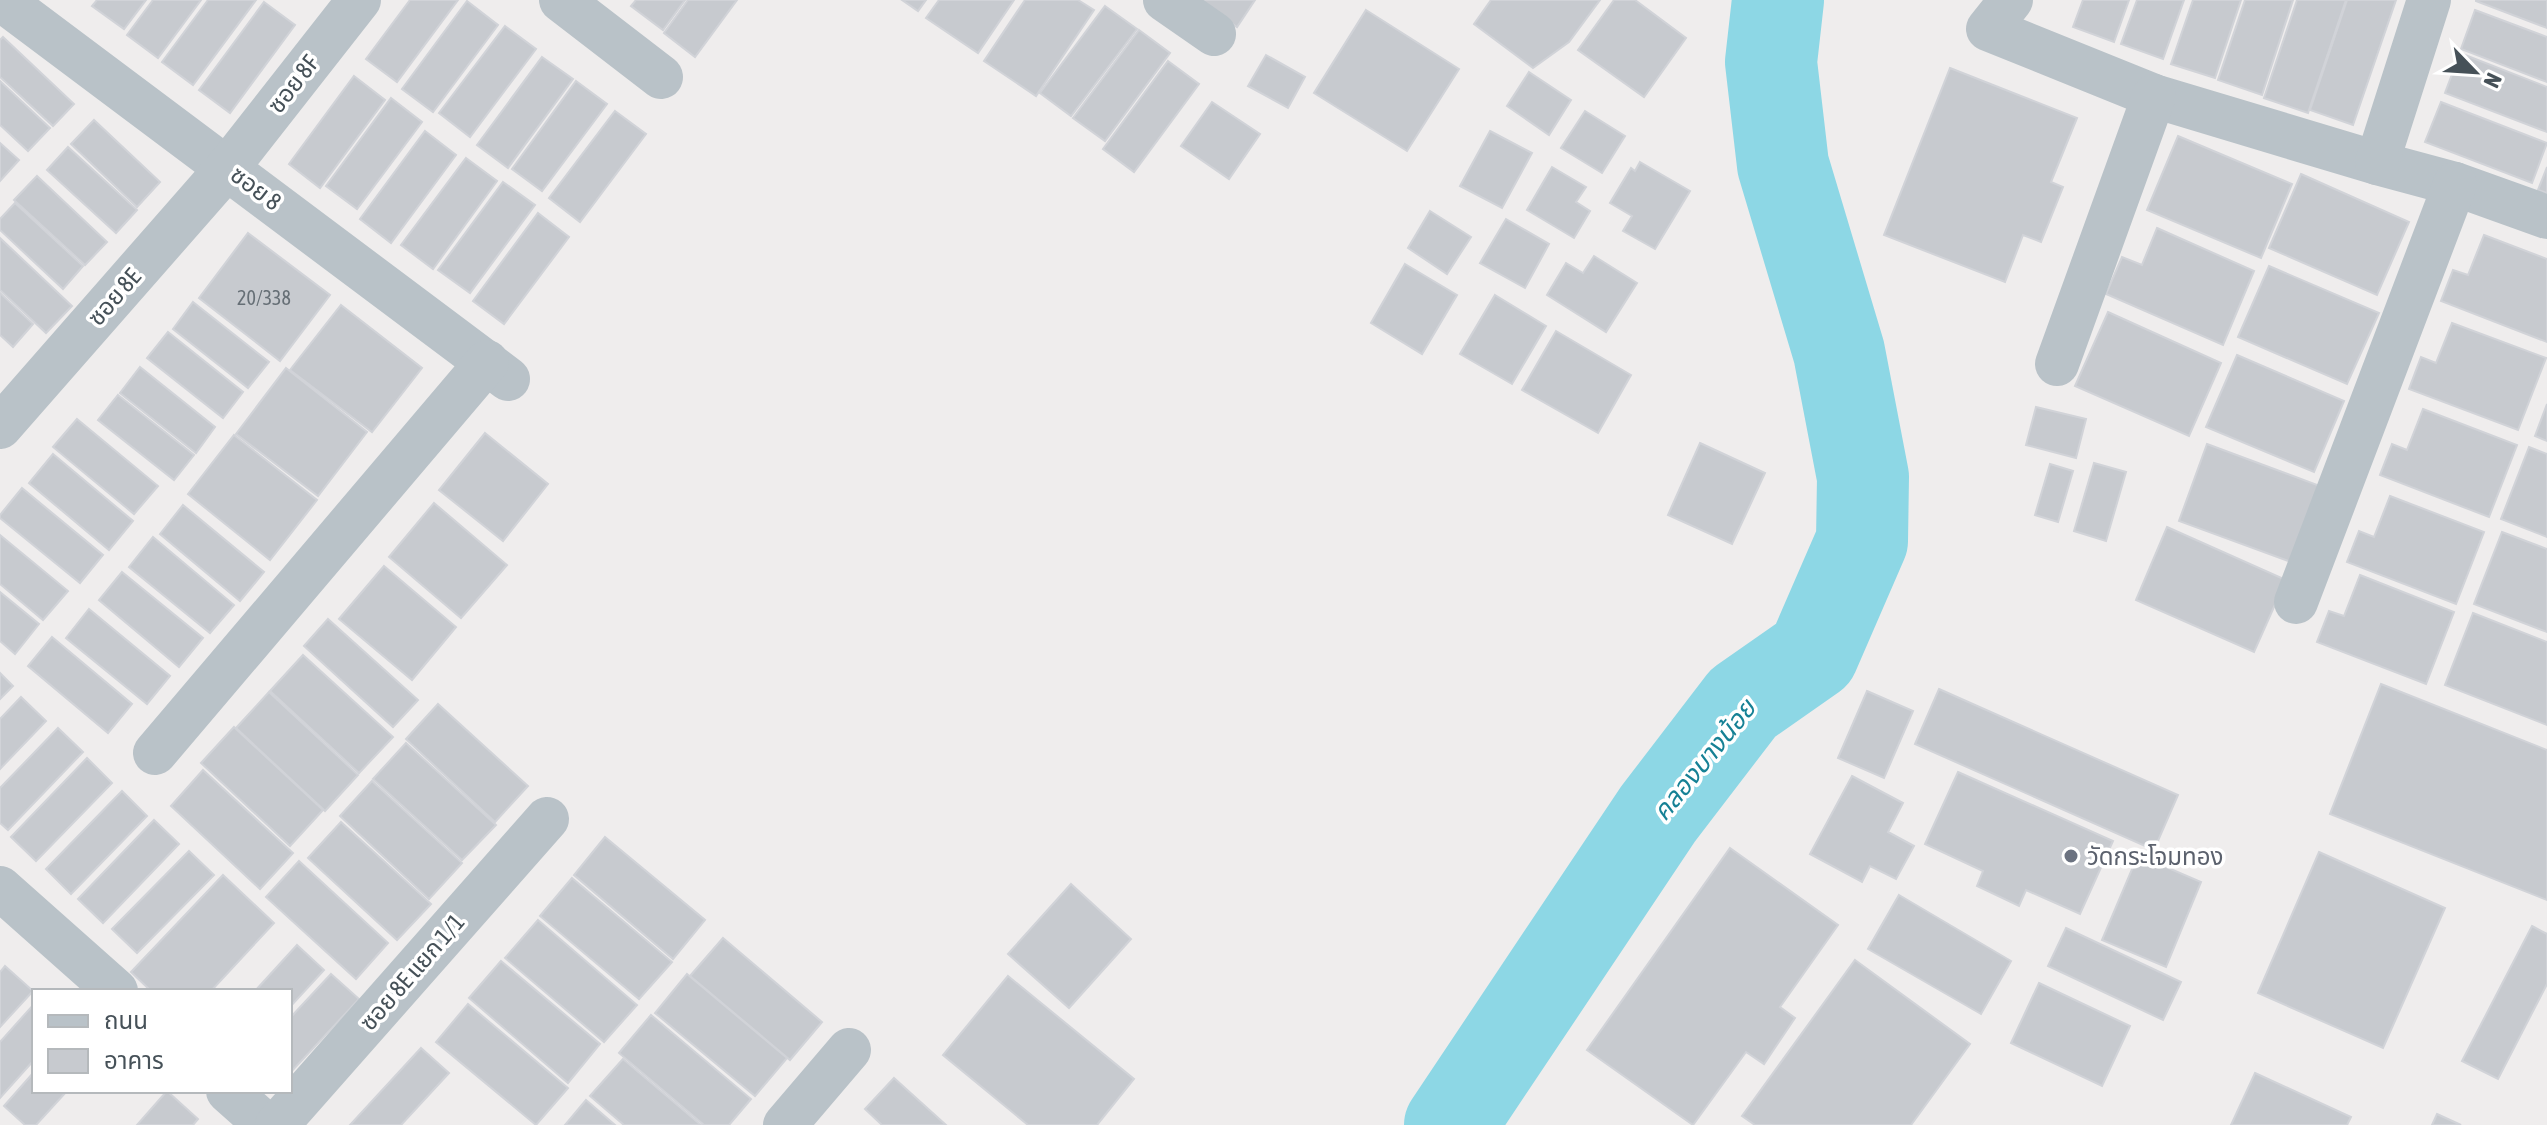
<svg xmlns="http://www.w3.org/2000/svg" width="2547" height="1125" viewBox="0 0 2547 1125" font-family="'Asap Condensed','Noto Sans Thai',sans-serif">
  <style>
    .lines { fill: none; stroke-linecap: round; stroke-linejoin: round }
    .river { stroke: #8dd7e5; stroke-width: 92 }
    .building { fill: #c7cacf; stroke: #d1d3d8; stroke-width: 2 }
    .minor { stroke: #b9c2c8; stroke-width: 44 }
    .worship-dot { fill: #6b7280; stroke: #fff; stroke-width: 3 }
    .labels { text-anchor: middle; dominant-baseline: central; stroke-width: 7; stroke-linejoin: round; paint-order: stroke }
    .number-label { font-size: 20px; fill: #666f76 }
    .street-label { font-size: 24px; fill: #465158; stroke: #fff }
    .worship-label { font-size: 24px; fill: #5b616d; stroke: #fff; text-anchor: start }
    .water-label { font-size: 26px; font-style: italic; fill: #168195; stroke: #fff }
  </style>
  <rect width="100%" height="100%" fill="#efeded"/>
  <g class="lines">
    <!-- river -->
    <path class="river" d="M1450 1125 1658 814 1743 703 1813 654 1862 541 1863 477 1839 352 1783 165 1771 62 1778 0"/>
  </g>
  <!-- building -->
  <g class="building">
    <path d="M97 0H146L124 29 92 6Z"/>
    <path d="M153 0H201L158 58 127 35Z"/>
    <path d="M208 0H256L193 85 162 62Z"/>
    <path d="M410 0H458L397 82 366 59Z"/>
    <path d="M636 0H685L663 30 631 6Z"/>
    <path d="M688 0H737L695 57 664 33Z"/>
    <path d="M902 0H926L918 11Z"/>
    <path d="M939 0H1014L978 53 926 18Z"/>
    <path d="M1025 0H1078L1094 10 1036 96 984 61Z"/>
    <path d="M1197 0H1255L1237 27Z"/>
    <path d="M1491 0H1600L1569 42 1533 68 1474 24Z"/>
    <path d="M1614 0H1635L1686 38 1644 97 1578 50Z"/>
    <path d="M2083 0H2129L2114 42 2073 27Z"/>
    <path d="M2137 0H2184L2163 59 2121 44Z"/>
    <path d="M2193 0H2241L2215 78 2171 64Z"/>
    <path d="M2245 0H2293L2262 95 2218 80Z"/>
    <path d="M2297 0H2346L2308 113 2264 98Z"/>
    <path d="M2347 0H2396L2353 125 2310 110Z"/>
    <path d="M2547 0V28L2476 1V0Z"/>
    <path d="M467 1 498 25 433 112 402 89Z"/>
    <path d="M264 2 295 25 230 113 199 90Z"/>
    <path d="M1105 6 1137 29 1071 116 1040 93Z"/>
    <path d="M1366 10 1459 69 1407 151 1314 93Z"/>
    <path d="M2475 10 2547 37V82L2461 49Z"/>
    <path d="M505 26 536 49 470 137 439 113Z"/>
    <path d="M1139 30 1170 53 1105 141 1073 118Z"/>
    <path d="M3 37 74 104 53 126 0 77V40Z"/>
    <path d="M2460 53 2547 87V132L2445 93Z"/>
    <path d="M1266 55 1305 77 1288 108 1248 86Z"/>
    <path d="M542 57 573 79 508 168 477 145Z"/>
    <path d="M1168 61 1199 84 1134 172 1103 149Z"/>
    <path d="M1950 68 2077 118 2051 182 2063 187 2041 242 2023 235 2005 282 1884 235Z"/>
    <path d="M1529 72 1571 100 1549 135 1507 106Z"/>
    <path d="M354 76 385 100 320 188 289 164Z"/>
    <path d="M0 81 50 128 28 151 0 125Z"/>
    <path d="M576 81 607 104 542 191 512 169Z"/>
    <path d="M391 98 422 122 357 209 326 186Z"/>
    <path d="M1212 102 1260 134 1229 179 1181 146Z"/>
    <path d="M2441 102 2547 143 2532 183 2425 142Z"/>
    <path d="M615 111 646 134 580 222 549 198Z"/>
    <path d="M1585 111 1625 136 1602 173 1561 148Z"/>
    <path d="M94 120 160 182 137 207 71 144Z"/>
    <path d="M425 131 456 155 391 243 360 219Z"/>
    <path d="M1490 131 1532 153 1502 208 1460 186Z"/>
    <path d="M2178 136 2292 184 2261 258 2147 210Z"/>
    <path d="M0 143 19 160 0 181Z"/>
    <path d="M68 147 137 210 116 233 47 170Z"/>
    <path d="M466 158 497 181 433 269 401 245Z"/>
    <path d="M1640 162 1690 191 1655 249 1623 231 1632 216 1610 203 1631 168 1635 171Z"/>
    <path d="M1552 167 1586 187 1576 202 1590 211 1574 238 1527 210Z"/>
    <path d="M2547 167V193L2538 190Z"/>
    <path d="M2301 174 2409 222 2377 295 2269 248Z"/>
    <path d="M37 176 107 242 85 265 14 200Z"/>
    <path d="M503 182 535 205 470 293 438 270Z"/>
    <path d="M15 203 83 266 63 289 0 230V219Z"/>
    <path d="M1430 211 1471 237 1447 274 1408 248Z"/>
    <path d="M538 213 569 237 504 324 473 301Z"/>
    <path d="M1506 219 1549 244 1525 288 1480 263Z"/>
    <path d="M2157 228 2254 271 2223 345 2106 294 2122 257 2142 265Z"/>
    <path d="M248 233 330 295 280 361 199 298Z"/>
    <path d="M2484 235 2547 259V342L2441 301 2453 270 2468 275Z"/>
    <path d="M0 238 72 306 46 333 0 290Z"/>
    <path d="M1594 256 1637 283 1606 332 1547 295 1566 263 1583 273Z"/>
    <path d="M1405 264 1457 295 1422 354 1371 323Z"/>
    <path d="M2269 266 2379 313 2347 384 2238 337Z"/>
    <path d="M0 293 33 324 13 347 0 335Z"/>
    <path d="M1495 295 1546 326 1512 384 1460 354Z"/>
    <path d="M193 302 269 362 248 388 173 329Z"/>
    <path d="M341 305 422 368 372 432 290 370Z"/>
    <path d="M2108 312 2221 363 2189 436 2075 386Z"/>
    <path d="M2452 323 2546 358 2518 430 2409 389 2421 357 2436 363Z"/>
    <path d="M1556 331 1631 375 1598 433 1522 390Z"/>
    <path d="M168 332 243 392 223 418 147 358Z"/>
    <path d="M2237 355 2344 401 2314 472 2206 427Z"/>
    <path d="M140 367 215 427 196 453 120 393Z"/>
    <path d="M286 368 367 432 318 496 236 434Z"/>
    <path d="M118 395 194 455 174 480 98 420Z"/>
    <path d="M2547 404V441L2535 436Z"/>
    <path d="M2036 407 2086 419 2076 458 2026 445Z"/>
    <path d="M2423 409 2517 445 2489 517 2380 475 2392 444 2407 450Z"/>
    <path d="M77 419 158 486 134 514 53 447Z"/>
    <path d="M485 433 548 484 503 541 439 490Z"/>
    <path d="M234 435 317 500 270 560 188 494Z"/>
    <path d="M1700 443 1765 473 1732 544 1668 515Z"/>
    <path d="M2207 444 2320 486 2291 562 2179 521Z"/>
    <path d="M2529 447 2547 454V537L2501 519Z"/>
    <path d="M53 454 133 521 109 550 29 483Z"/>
    <path d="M2094 463 2126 472 2106 541 2074 531Z"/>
    <path d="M2050 464 2073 471 2058 522 2035 515Z"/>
    <path d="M22 488 103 555 80 583 0 518V515Z"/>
    <path d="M2390 496 2484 532 2456 604 2347 562 2359 531 2374 537Z"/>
    <path d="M434 503 507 565 461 618 389 557Z"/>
    <path d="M183 505 264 572 240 601 160 534Z"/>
    <path d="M2167 527 2286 580 2254 652 2136 600Z"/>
    <path d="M2502 532 2547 549V632L2474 604Z"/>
    <path d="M0 535 68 591 43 620 0 584Z"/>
    <path d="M153 537 234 605 210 633 129 567Z"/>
    <path d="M384 566 456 627 412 680 339 619Z"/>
    <path d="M122 572 203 638 179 667 99 600Z"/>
    <path d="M2360 575 2454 612 2426 684 2317 642 2329 611 2344 616Z"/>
    <path d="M0 592 39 624 15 654 0 641Z"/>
    <path d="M89 609 170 676 147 704 66 638Z"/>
    <path d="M2473 613 2547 642V725L2445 685Z"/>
    <path d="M328 619 418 700 393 727 304 646Z"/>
    <path d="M52 637 132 704 108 733 28 666Z"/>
    <path d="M303 655 393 737 359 773 270 691Z"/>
    <path d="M0 673 13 686 0 699Z"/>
    <path d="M2381 684 2547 750V900L2330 814Z"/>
    <path d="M1939 689 2178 795 2154 850 1915 744Z"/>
    <path d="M1867 691 1913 711 1884 778 1838 758Z"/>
    <path d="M269 692 358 775 325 811 236 728Z"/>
    <path d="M21 697 46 721 0 769V719Z"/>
    <path d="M438 704 528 786 495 822 406 739Z"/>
    <path d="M234 727 323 810 290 846 201 763Z"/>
    <path d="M58 728 83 752 8 830 0 823V788Z"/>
    <path d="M406 743 496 825 462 860 373 779Z"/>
    <path d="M87 758 112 783 36 861 11 837Z"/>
    <path d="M203 770 293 853 260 889 171 806Z"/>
    <path d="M1958 772 2113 841 2080 914 2026 890 2019 906 1977 886 1983 871 1925 844Z"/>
    <path d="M1852 776 1903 803 1888 832 1914 846 1896 879 1870 866 1862 882 1810 854Z"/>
    <path d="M372 781 462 863 429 899 340 816Z"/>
    <path d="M122 791 147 816 71 894 46 869Z"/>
    <path d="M154 820 179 844 103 923 78 899Z"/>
    <path d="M341 822 431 904 397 940 308 858Z"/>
    <path d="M605 837 705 920 673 959 574 875Z"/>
    <path d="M1730 848 1838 925 1780 1007 1795 1018 1764 1064 1746 1052 1693 1125 1587 1050Z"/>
    <path d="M189 851 214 875 137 953 112 929Z"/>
    <path d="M2319 852 2445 908 2383 1048 2258 993Z"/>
    <path d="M2138 855 2201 882 2166 967 2102 940Z"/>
    <path d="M299 861 388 943 356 979 266 897Z"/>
    <path d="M223 875 274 923 211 991H151L131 972Z"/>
    <path d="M572 878 672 962 639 999 540 916Z"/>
    <path d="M1071 884 1131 939 1069 1008 1008 954Z"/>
    <path d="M1899 895 2011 961 1981 1014 1868 949Z"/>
    <path d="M538 920 637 1005 604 1042 505 958Z"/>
    <path d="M2532 926 2547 934V984L2498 1079 2462 1061Z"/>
    <path d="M2066 928 2181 982 2163 1020 2048 966Z"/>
    <path d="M723 938 822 1022 790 1060 690 976Z"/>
    <path d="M297 945 324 970 290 1007V991H255Z"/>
    <path d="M1855 960 1970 1044 1911 1125H1755L1742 1116Z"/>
    <path d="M501 961 600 1044 568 1083 469 998Z"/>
    <path d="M5 966 33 991 0 1027V972Z"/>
    <path d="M331 974 359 999 290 1073V1018Z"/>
    <path d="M687 974 787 1058 755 1096 655 1013Z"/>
    <path d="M1008 976 1134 1079 1097 1125H1028L943 1055Z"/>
    <path d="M2039 983 2130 1026 2102 1086 2011 1043Z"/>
    <path d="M34 1004V1060L0 1098V1042Z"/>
    <path d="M468 1004 568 1088 536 1125 436 1042Z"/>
    <path d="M651 1015 751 1099 729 1125H704L619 1053Z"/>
    <path d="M421 1048 449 1073 401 1125H350Z"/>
    <path d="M623 1059 701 1125H624L590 1096Z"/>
    <path d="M34 1072V1091H67L36 1125H25L4 1106Z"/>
    <path d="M2255 1073 2351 1117 2347 1125H2231Z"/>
    <path d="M894 1078 946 1125H882L865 1109Z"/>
    <path d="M167 1091 198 1119 193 1125H137Z"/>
    <path d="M586 1100 615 1125H565Z"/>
    <path d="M2437 1114 2461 1125H2432Z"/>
  </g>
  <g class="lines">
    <!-- minor -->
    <g class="minor">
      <path d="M2 0 508 379"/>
      <path d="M561 0 661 77"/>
      <path d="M1165 0 1214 34"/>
      <path d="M2011 0 1988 29 2154 96 2377 163 2455 184 2547 217"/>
      <path d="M2377 163 2429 0"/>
      <path d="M2057 364 2154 96"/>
      <path d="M0 427 228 167 359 0"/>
      <path d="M2296 602 2455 184"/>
      <path d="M155 753 487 362"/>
      <path d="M0 888 116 991"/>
      <path d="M228 1091 266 1125"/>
      <path d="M277 1125 547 819"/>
      <path d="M785 1125 849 1050"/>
    </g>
  </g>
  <!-- markers -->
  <circle class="worship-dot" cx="2071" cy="856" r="8"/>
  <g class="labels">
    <!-- number labels -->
    <g class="number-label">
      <text x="264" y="297">20/338</text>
    </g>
    <!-- street labels -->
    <g class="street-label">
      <text transform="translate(293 84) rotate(-52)">ซอย 8F</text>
      <text transform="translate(256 188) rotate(37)">ซอย 8</text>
      <text transform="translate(114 297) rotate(-49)">ซอย 8E</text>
      <text transform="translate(412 972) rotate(-49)">ซอย 8E แยก 1/1</text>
    </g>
    <!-- worship labels -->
    <g class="worship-label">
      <text x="2087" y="856">วัดกระโจมทอง</text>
    </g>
    <!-- water labels -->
    <g class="water-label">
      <text transform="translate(1704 760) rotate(-51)">คลองบางน้อย</text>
    </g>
  </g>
  <!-- legend -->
  <rect x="32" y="989" width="260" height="104" fill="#ffffff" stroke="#b5b9bc" stroke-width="2"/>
  <rect x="48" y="1015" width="40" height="12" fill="#b9c2c8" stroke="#b5b9bc" stroke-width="2"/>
  <text x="104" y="1029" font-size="24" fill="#465158">ถนน</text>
  <rect x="48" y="1049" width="40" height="24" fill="#c7cacf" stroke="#b5b9bc" stroke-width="2"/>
  <text x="104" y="1069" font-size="24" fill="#465158">อาคาร</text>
  <!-- north arrow -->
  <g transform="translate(2475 72) rotate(115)" stroke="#ffffff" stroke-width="6" paint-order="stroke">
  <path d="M0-6L14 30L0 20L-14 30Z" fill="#465158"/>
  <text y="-12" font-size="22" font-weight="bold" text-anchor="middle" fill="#465158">N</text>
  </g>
</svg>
